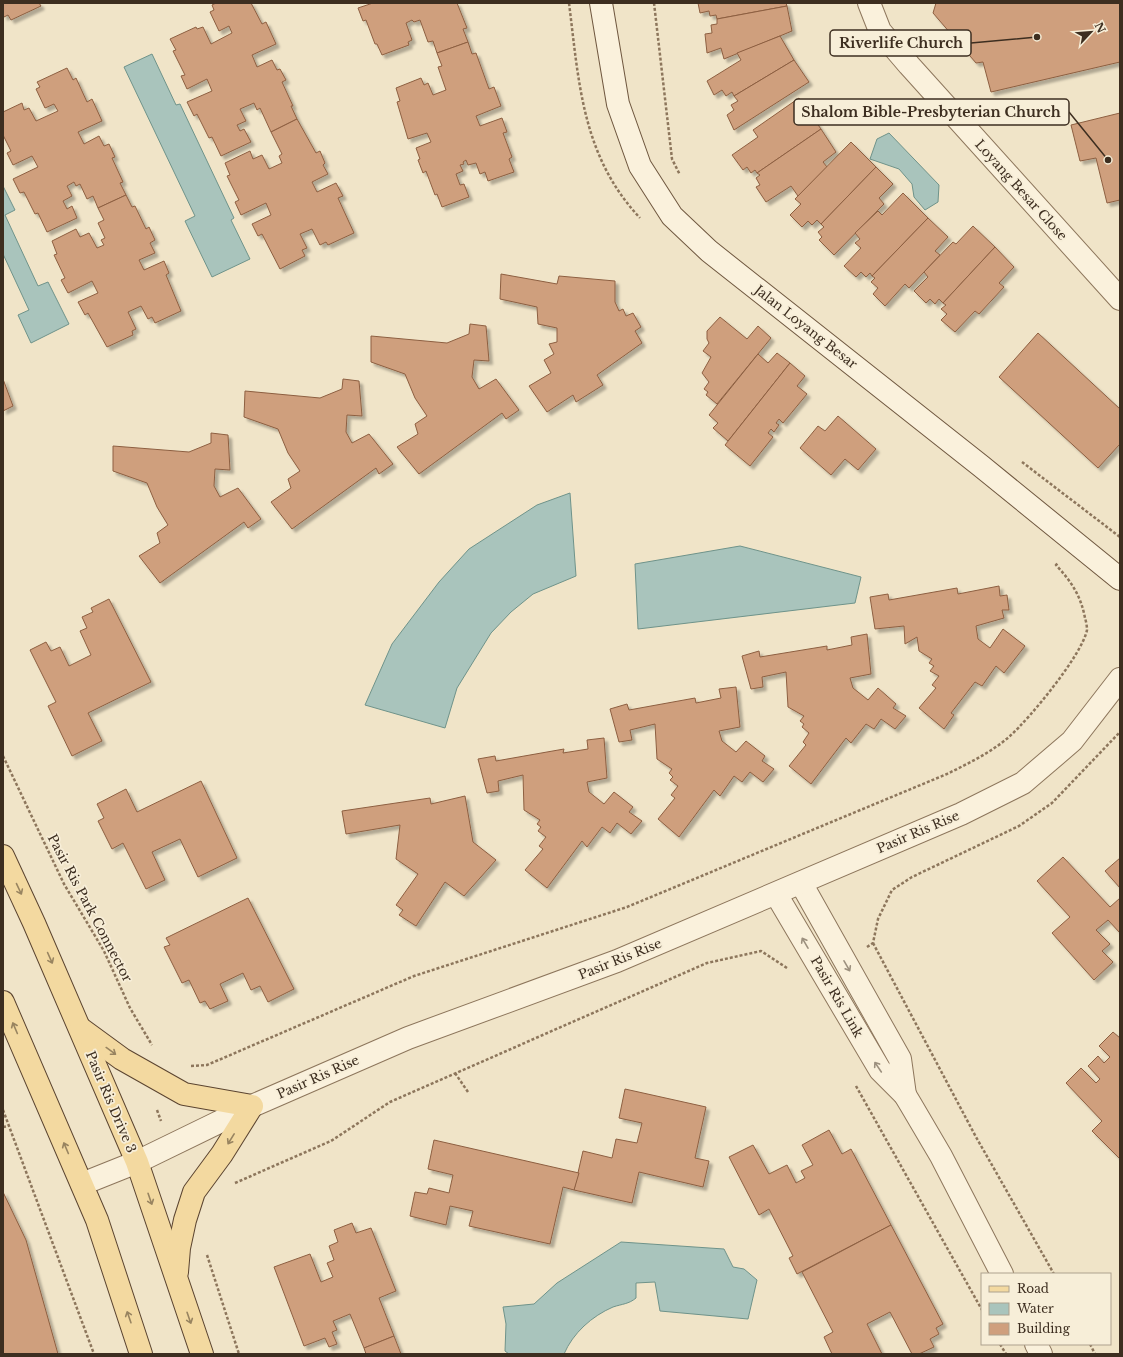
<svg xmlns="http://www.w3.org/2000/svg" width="1123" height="1357" viewBox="0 0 1123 1357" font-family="'Libre Baskerville',serif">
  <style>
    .water { fill: #a9c4bc; stroke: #6f938a }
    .building { fill: #cf9f7d; stroke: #8d5f41; filter: url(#shadow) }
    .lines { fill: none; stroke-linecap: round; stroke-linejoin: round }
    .street-casing { stroke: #8d765c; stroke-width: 24 }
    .secondary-casing { stroke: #6f573f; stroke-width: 24 }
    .primary-casing { stroke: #5b4430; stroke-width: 24 }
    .path { stroke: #8d765c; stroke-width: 2.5; stroke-dasharray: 3 2; stroke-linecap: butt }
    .street { stroke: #faf1dc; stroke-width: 22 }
    .secondary { stroke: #faf1dc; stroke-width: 22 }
    .primary { stroke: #f3d9a0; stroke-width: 22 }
    .oneway { stroke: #988460 }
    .oneway2 { stroke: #9c907e }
    .labels { text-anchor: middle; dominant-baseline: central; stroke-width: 3.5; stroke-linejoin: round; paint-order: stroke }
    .street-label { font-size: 13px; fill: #3d2e20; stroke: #f7eed8 }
    .leader { fill: none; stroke: #3d2e20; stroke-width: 1.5 }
    .callout-dot { fill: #3d2e20; stroke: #f7eed8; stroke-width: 1.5 }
    .callout { fill: #f7eed8; stroke: #3d2e20; stroke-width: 1.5 }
    .callout-label { font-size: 14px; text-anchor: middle; font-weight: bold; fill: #3d2e20 }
  </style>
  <defs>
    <filter id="shadow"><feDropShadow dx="3.5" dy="3.5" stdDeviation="1" flood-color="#0004"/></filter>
  </defs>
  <rect width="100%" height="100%" fill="#f0e4c8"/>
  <!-- water -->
  <g class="water">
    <path d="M152 54 176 105 180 104 234 218 231 220 250 259 212 277 185 221 195 216 124 67Z"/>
    <path d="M889 133 939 185 938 202 925 210 914 197 912 184 899 169 870 159 877 139Z"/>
    <path d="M3 186 15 210 5 215 38 286 48 282 69 324 31 343 18 315 29 310 3 254Z"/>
    <path d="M570 493 576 576 533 594 511 612 491 633 457 688 445 728 365 705 392 644 439 582 469 549 537 505Z"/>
    <path d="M740 546 861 577 855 603 638 629 635 564Z"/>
    <path d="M621 1242 724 1249 733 1267 744 1269 757 1280 748 1319 660 1311 655 1282 636 1283V1298C629 1304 622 1304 613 1307 592 1316 573 1333 564 1354H509L505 1351 506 1324 503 1307 534 1304 557 1283Z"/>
  </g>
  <!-- building -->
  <g class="building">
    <path d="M3 3H39L41 6 11 20 8 15 4 17 3 14Z"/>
    <path d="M216 3H251L262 24 266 22 276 44 252 55 257 67 272 60 277 70 280 69 286 80 282 82 293 106H291L297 119 271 132 260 108 257 110 254 103 240 109 246 121 237 125 240 131 244 129 251 142 221 156 212 137 209 138 197 114 194 116 187 102 212 91 207 79 187 89 181 76 185 75 173 51 176 50 170 39 196 27 197 29 203 27 211 44 232 33 229 26 219 31 210 12 214 10 212 5Z"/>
    <path d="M373 3H457L467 28 463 29 468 42 437 53 433 41 428 42 420 20 414 22 412 20 406 23 412 40 408 42 409 45 382 55 377 44H375L366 20 363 21 358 8Z"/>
    <path d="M698 3H786L787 6 717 19 716 15 710 16 709 11 700 13Z"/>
    <path d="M936 3H1120V62L991 92 983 62 976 63 933 13Z"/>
    <path d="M787 6 792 31 724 59 721 48 707 53 705 34 712 33 711 25 717 24V19Z"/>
    <path d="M780 36 794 60 734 96 732 92 726 96 722 90 714 95 707 81 741 60 737 53Z"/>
    <path d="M468 42 472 54 476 53 489 89 494 87 501 106 476 116 480 126 502 118 507 132 503 133 512 157 509 159 514 172 488 181 485 172 480 174 476 163 468 165 466 160 463 162 464 164 460 165 463 171 456 174 460 185 464 184 469 197 442 207 437 194 435 195 426 171 423 173 418 160 420 159 416 148 431 142 427 133 408 139 397 102 400 101 396 88 421 78 424 85 428 83 433 95 446 90 438 67 442 66 437 53Z"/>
    <path d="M794 60 809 82 734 130 727 115 734 110 731 105 738 101 734 96Z"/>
    <path d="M67 68 73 80 76 78 87 102 92 99 102 121 78 132 84 144 99 136 104 146 109 144 115 157 112 158 123 182 120 183 126 195 98 208 93 196 87 199 80 184 76 186 74 182 67 186 72 196 63 201 67 209 72 206 77 218 47 232 38 213 35 214 24 192 20 193 13 179 38 167 32 156 13 165 7 153 11 151 3 135V112L22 103 24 110 29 108 36 121 58 111 54 104 45 108 36 89 40 87 37 82Z"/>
    <path d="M799 98 821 129 757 173 755 170 751 173 747 167 743 170 732 155 758 137 753 130Z"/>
    <path d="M1120 113V200L1107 203 1096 158 1080 161 1071 125Z"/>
    <path d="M297 119 316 153 320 151 325 163 323 165 328 174 312 182 317 192 336 183 343 196 338 198 354 233 328 245 326 242 320 245 312 229 300 234 307 248 302 250 305 256 280 269 262 234 258 236 252 224 271 215 266 203 241 215 235 202 239 200 227 176 230 175 225 163 250 151 253 159 262 155 269 169 282 163 279 156 282 154 271 132Z"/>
    <path d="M821 129 836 152 823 162 827 167 798 196 791 186 766 202 756 187 760 185 756 178 760 175 757 173Z"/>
    <path d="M851 142 876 167 821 224 817 220 812 225 808 221 802 227 790 215 801 204 795 199Z"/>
    <path d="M876 167 893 184 879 198 884 204 834 255 819 240 822 237 818 232 824 227 821 224Z"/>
    <path d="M903 193 928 218 872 276 870 273 866 277 861 272 856 277 844 266 861 248 855 243 860 239 855 233 878 211 882 215Z"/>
    <path d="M126 195 132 207 135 206 146 229 149 227 155 240 150 243 155 253 139 260 144 270 164 261 169 273 166 275 181 311 155 323 152 317 148 319 141 306 128 312 136 329 132 331 133 335 107 347 88 313 85 315 78 302 98 293 92 281 68 293 61 280 65 278 54 255 57 254 52 241 76 229 80 237 89 233 97 248 104 245 101 240 105 238 98 223 104 220 98 208Z"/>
    <path d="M928 218 948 237 935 251 940 255 909 288 905 284 885 306 873 294 878 288 871 282 875 278 872 276Z"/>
    <path d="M973 226 995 247 943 303 939 299 935 304 930 299 926 303 914 291 928 277 924 272 953 242 956 244Z"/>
    <path d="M995 247 1014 267 999 283 1004 287 979 314 975 311 955 332 941 320 947 314 941 309 946 305 943 303Z"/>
    <path d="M501 274 557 284 559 276 615 281V302L619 311 623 309 626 316 633 313 641 327 635 331 642 343 597 375 603 385 576 402 573 395 547 412 529 386 551 373 544 360 554 354 549 344 557 342V328L538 324 537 307 500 299Z"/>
    <path d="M720 317 747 339 758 326 771 338 717 404 706 395 708 392 704 389 709 382 702 373 711 357 703 351 709 343 707 339V331Z"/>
    <path d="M470 324 486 326 489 361 474 360 472 377 479 389 496 379 519 410 506 419 502 413 419 474 397 447 418 434 415 424 427 416 415 398 405 374 371 362V336L447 343 469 334Z"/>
    <path d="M1038 333 1120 409V444L1098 468 999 377Z"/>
    <path d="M777 353 790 363 728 441 713 428 718 423 709 415 758 354 768 363Z"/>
    <path d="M790 363 805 376 797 386 807 394 783 423 779 419 776 423 779 425 774 432 771 429 768 433 773 437 750 466 725 445Z"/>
    <path d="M3 379 13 406 3 411Z"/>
    <path d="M343 379 359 381 362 416 347 415 346 432 352 443 369 434 393 464 379 474 376 468 292 529 271 502 291 488 288 479 300 471 288 453 278 429 244 417 245 391 320 398 342 389Z"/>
    <path d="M838 416 876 449 858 470 845 459 831 475 800 448 818 426 825 431Z"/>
    <path d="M211 433 228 435 230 470 215 469 214 486 220 497 238 488 261 519 248 528 244 522 160 583 139 556 160 543 157 533 168 525 157 507 147 483 113 471V446L189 452 211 443Z"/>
    <path d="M999 586 1000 596 1007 595 1009 610H1002L1004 618 976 626 978 639 990 648 1003 629 1025 646 1004 673 996 666 982 686 975 682 951 713 954 715 944 729 919 708 936 688 932 685 939 676 930 671 934 666 929 663 932 659 919 651 917 637 905 644 904 626 875 629 870 597 888 594 889 600 957 588 958 594Z"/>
    <path d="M109 599 151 682 88 713 102 741 72 756 48 706 56 702 30 650 46 642 51 651 60 647 69 666 91 655 80 631 87 628 82 617 93 612 91 608Z"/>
    <path d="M867 634 871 674 850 678 853 688 868 700 878 688 896 704 893 708 906 716 895 729 881 719 874 729 866 724 851 743 846 738 811 784 789 766 806 745 803 742 809 733 802 727 804 724 800 721 804 716 788 707 786 672 762 677 763 687 751 689 742 656 759 651 760 657 827 646V650L852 645 851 637Z"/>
    <path d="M736 687 740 727 719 731 722 741 736 752 746 741 765 756 762 761 774 769 763 782 750 772 742 782 734 776 720 796 714 790 679 837 658 819 675 798 671 795 678 786 670 780 673 777 669 773 672 769 657 759 655 724 630 730 632 740 619 742 610 709 627 704 629 710 695 698 696 703 721 698 719 689Z"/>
    <path d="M604 738 607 778 587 782 589 792 604 804 614 792 633 807 629 812 642 821 631 834 617 823 610 833 602 827 587 847 582 841 547 888 525 870 543 849 539 846 546 837 538 831 541 827 537 824 540 820 524 810 523 775 498 781 499 791 487 793 478 759 495 756 496 761 564 749 563 753 588 749 587 740Z"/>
    <path d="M201 781 237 858 198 877 180 839 152 852 165 880 146 889 123 843 112 849 98 821 104 818 97 804 126 789 137 812Z"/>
    <path d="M465 796 473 842 496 860 464 896 445 882 416 926 399 915 403 910 396 905 418 874 396 859 400 825 346 834 342 811 430 798 431 804Z"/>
    <path d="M1063 857 1110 907 1120 898V933L1108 920 1096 930 1110 944 1102 951 1113 962 1094 980 1052 933 1070 917 1037 881Z"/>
    <path d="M1120 858V888L1105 871Z"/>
    <path d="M248 898 294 989 268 1002 260 986 251 990 243 973 220 984 228 1001 210 1009 205 1001 200 1003 189 980 182 983 164 947 170 945 166 938Z"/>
    <path d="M1113 1032 1120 1038V1159L1092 1131 1102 1121 1066 1083 1081 1068 1096 1083 1100 1079 1088 1066 1098 1056 1104 1063 1110 1057 1099 1046Z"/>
    <path d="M625 1089 706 1107 695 1158 709 1161 703 1187 639 1172 632 1203 574 1190 583 1151 612 1158 616 1139 637 1143 642 1123 619 1118Z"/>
    <path d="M829 1130 842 1154 851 1149 891 1225 797 1274 789 1258 793 1256 769 1209 759 1215 729 1157 753 1145 769 1174 787 1165 796 1183 805 1178 801 1171 813 1165 802 1145Z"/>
    <path d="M434 1140 579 1173 574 1190 563 1187 550 1244 469 1226 473 1211 450 1206 446 1225 410 1216 415 1192 427 1194 429 1188 449 1193 453 1175 428 1169Z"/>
    <path d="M3 1192 26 1240 58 1354H3Z"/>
    <path d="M352 1223 356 1233 371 1228 396 1291 379 1298 394 1336 364 1348 350 1314 333 1321 337 1330 332 1332 337 1344 329 1347 325 1338 304 1346 274 1267 310 1254 321 1282 333 1277 327 1263 334 1260 329 1246 338 1242 334 1230Z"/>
    <path d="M891 1225 943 1324 936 1328 939 1334 930 1339 934 1347 919 1354H912L890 1312 867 1324 882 1354H832L824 1337 833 1332 802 1272Z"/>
    <path d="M394 1336 401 1354H366L364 1348Z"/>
  </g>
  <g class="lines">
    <defs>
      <g id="street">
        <path d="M869 3 880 31 909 65 1120 299"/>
        <path d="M801 883 900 1059 905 1095"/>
        <path d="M776 894 880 1070 905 1095 911 1105 941 1156 1002 1274"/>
        <path d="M82 1184 137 1162 252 1106 408 1038 617 961 961 814 1023 783 1072 741 1120 679"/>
        <path d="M1036 1344 1041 1354"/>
      </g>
      <path id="secondary" d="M601 3 618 104 640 166 672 216 709 251 981 466 1120 579"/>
      <g id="primary">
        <path d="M3 856 34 923 137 1162 202 1354"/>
        <path d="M3 1002 97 1220 141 1354"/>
        <path d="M81 1029 122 1059 184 1094 252 1106 222 1154 194 1192 185 1220 179 1248 177 1272"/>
      </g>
    </defs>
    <!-- street casing -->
    <use href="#street" class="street-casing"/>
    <!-- secondary casing -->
    <use href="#secondary" class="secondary-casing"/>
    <!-- primary casing -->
    <use href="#primary" class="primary-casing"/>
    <!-- path -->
    <g class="path">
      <path d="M569 3C579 83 582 156 640 218"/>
      <path d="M654 3 672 159 680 175"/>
      <path d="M1022 462 1120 537"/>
      <path d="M3 756 64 884 104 951 130 1008 152 1045"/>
      <path d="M873 943 976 1137 1054 1274"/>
      <path d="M867 947 873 943 878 919 892 890 912 877 1019 826 1052 803 1120 732"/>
      <path d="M191 1066 207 1065 414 976 627 907 947 774C969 763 992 752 1010 736 1030 718 1082 655 1087 630 1087 626 1086 621 1085 618 1081 596 1071 581 1056 565L1058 563"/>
      <path d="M455 1073 468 1092"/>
      <path d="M856 1086 982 1310"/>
      <path d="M3 1110 94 1354"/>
      <path d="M157 1110 161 1121"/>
      <path d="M3 1127 8 1126"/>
      <path d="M235 1183 331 1141 390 1102 707 963 761 951 787 968"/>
      <path d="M207 1255 239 1354"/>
      <path d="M1000 1344 1006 1354"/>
      <path d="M1090 1344 1095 1354"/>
    </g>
    <!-- street -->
    <use href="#street" class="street"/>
    <!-- secondary -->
    <use href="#secondary" class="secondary"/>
    <!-- primary -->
    <use href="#primary" class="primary"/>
  </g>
  <!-- one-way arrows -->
  <defs><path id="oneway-shaft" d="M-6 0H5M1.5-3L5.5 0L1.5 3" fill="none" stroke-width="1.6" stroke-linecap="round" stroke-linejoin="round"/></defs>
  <g class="oneway">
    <use href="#oneway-shaft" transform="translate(19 889) rotate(65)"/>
    <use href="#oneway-shaft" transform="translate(50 958) rotate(66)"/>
    <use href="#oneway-shaft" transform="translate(15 1028) rotate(-113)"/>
    <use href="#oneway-shaft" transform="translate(111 1051) rotate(36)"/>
    <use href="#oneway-shaft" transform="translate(231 1139) rotate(122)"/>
    <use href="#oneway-shaft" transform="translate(66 1148) rotate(-113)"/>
    <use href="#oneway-shaft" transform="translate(150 1199) rotate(71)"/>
    <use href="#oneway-shaft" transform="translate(129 1317) rotate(-109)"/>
    <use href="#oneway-shaft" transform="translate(189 1318) rotate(71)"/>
  </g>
  <g class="oneway2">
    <use href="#oneway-shaft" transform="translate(805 943) rotate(-120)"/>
    <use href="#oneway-shaft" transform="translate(847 966) rotate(60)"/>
    <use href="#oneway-shaft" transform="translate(878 1067) rotate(-124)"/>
  </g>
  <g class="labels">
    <!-- street labels -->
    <g class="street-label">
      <text transform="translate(1021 190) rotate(48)">Loyang Besar Close</text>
      <text transform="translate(806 327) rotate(38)">Jalan Loyang Besar</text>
      <text transform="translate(918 832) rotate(-23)">Pasir Ris Rise</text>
      <text transform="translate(90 908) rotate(62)">Pasir Ris Park Connector</text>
      <text transform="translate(620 959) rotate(-22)">Pasir Ris Rise</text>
      <text transform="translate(837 997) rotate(60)">Pasir Ris Link</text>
      <text transform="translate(318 1077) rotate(-24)">Pasir Ris Rise</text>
      <text transform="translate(111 1102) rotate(67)">Pasir Ris Drive 3</text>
    </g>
  </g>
  <!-- callouts -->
  <path class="leader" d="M1037 37L971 43M1108 160L1069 112"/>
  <g class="callout-dot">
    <circle cx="1037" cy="37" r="4"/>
    <circle cx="1108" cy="160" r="4"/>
  </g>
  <g class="callout">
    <rect x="830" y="30" width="141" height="26" rx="4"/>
    <rect x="794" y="99" width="275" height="26" rx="4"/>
  </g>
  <g class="callout-label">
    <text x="901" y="48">Riverlife Church</text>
    <text x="931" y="117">Shalom Bible-Presbyterian Church</text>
  </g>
  <!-- border -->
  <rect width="1123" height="1357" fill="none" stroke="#3d2e20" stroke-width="8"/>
  <!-- legend -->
  <rect x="981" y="1273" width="130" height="72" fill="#f7eed8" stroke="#ada18e"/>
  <rect x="989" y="1286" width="20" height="6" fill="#f3d9a0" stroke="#ada18e"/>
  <text x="1017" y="1293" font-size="12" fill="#3d2e20">Road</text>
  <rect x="989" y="1303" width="20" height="12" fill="#a9c4bc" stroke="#ada18e"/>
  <text x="1017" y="1313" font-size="12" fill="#3d2e20">Water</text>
  <rect x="989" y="1323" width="20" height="12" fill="#cf9f7d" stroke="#ada18e"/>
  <text x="1017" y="1333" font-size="12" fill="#3d2e20">Building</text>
  <!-- north arrow -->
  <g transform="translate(1091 32) rotate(64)" stroke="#f7eed8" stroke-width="3" paint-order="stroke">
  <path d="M0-3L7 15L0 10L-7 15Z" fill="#3d2e20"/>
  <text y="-6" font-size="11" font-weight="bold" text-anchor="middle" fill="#3d2e20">N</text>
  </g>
</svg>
